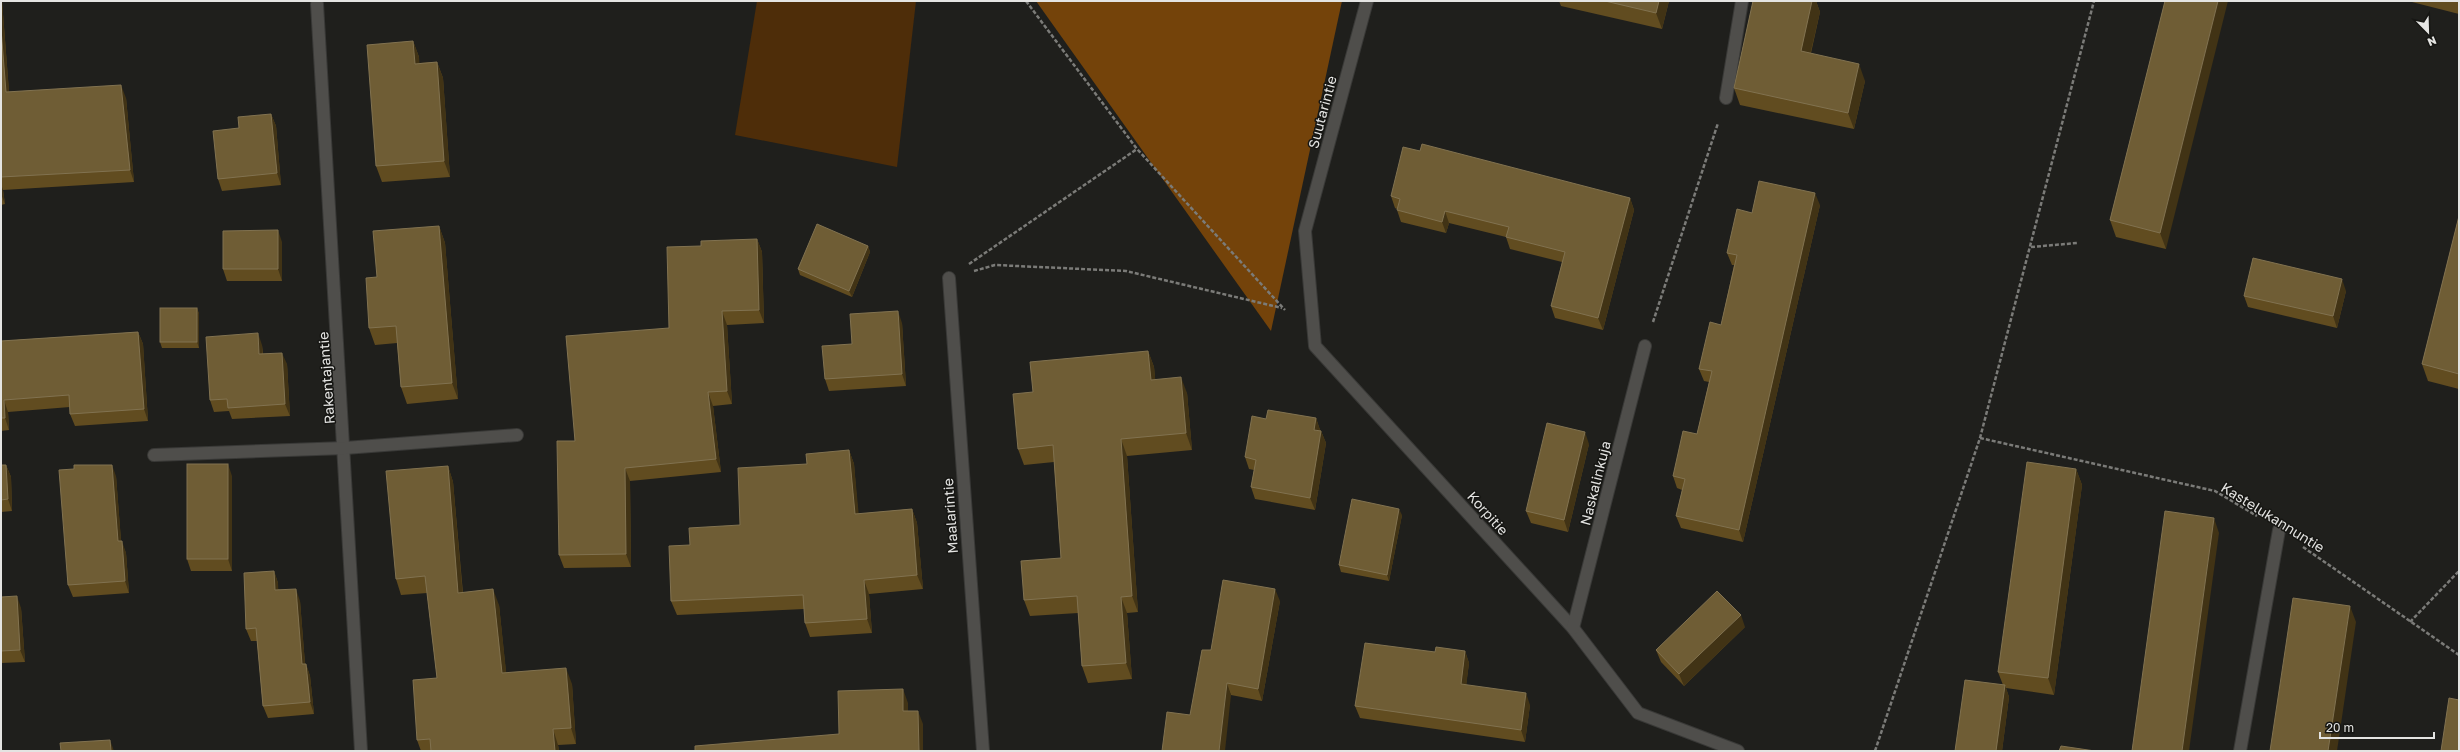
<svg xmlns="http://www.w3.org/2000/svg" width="2460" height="752" viewBox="0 0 2460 752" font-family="'Golos Text',sans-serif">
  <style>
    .green { fill: #4e2d09 }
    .forest { fill: #74430a }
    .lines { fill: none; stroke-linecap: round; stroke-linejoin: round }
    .street-casing { stroke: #393937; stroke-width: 14 }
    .path { stroke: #7b7b78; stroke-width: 2.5; stroke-dasharray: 4 2; stroke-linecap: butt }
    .street { stroke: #4f4e4b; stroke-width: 12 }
    .wall { fill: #614c20 }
    .shaded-wall { fill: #413315 }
    .building { fill: #6f5d35; stroke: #817250 }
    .labels { text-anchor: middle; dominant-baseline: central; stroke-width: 3; stroke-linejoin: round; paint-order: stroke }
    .street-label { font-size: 14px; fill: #e4e4e2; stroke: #161613 }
  </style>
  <rect width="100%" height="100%" fill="#1f1f1c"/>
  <!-- green -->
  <path class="green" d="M757 1H916L897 167 735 135Z"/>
  <!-- forest -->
  <path class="forest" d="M1036 1H1342L1271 331Z"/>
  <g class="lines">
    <defs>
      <g id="street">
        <path d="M1367 1 1305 231 1315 346 1573 628 1638 713 1738 751"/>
        <path d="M317 4 361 751"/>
        <path d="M1726 98 1742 1"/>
        <path d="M949 278 983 751"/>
        <path d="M154 455 345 448 517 435"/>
        <path d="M1573 628 1645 346"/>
        <path d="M2240 751 2279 530"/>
      </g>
    </defs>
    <!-- street casing -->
    <use href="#street" class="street-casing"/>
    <!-- path -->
    <g class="path">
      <path d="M1026 1 1137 149 1285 310"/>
      <path d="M2031 247 2077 243"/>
      <path d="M969 264 1137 149"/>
      <path d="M974 271 995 265 1126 271 1282 308"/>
      <path d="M1653 322 1718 123"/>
      <path d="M1980 438 2215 491 2257 516"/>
      <path d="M2303 547 2459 655"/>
      <path d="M2410 622 2459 571"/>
      <path d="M1875 751 1980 438 2094 1"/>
    </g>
    <!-- street -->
    <use href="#street" class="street"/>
  </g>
  <!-- wall -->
  <g class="wall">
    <path d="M1 1H2L9 92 126 98 134 182 3 190 5 204 1 205Z"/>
    <path d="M1559 1H1669L1662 29 1561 6Z"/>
    <path d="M1753 1H1816L1820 12 1811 53 1865 81 1854 129 1740 105 1734 88Z"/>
    <path d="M2165 1 2166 249 2116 237 2110 220Z"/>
    <path d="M2408 1H2459V14Z"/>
    <path d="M413 41 419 57V63L437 62 443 78 450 177 382 182 376 166Z"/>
    <path d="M271 114 276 126 281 185 222 191 218 179 239 128Z"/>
    <path d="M1420 151 1630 198 1634 210 1603 330 1555 318 1551 306 1562 262 1510 249 1506 237 1449 223 1446 233 1401 222 1397 210V209L1395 208 1391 196Z"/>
    <path d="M1820 205 1743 542 1681 528 1676 516 1682 490 1677 488 1673 476 1697 434 1709 382 1704 381 1699 369 1721 325 1734 265H1732L1727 253 1752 213Z"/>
    <path d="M2459 216V389L2428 381 2422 364Z"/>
    <path d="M439 226 445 243 458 399 407 404 401 387 397 343 375 345 369 328 377 277Z"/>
    <path d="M757 239 762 252 764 323 727 325 732 404 713 406 721 472 630 481 631 567 564 568 559 555 575 441 669 328 701 246Z"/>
    <path d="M282 242V281H227L223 269Z"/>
    <path d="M868 246 870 252 852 297 800 275 798 269Z"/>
    <path d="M2346 291 2337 328 2248 307 2244 296Z"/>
    <path d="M197 308 199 314V348H162L160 342Z"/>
    <path d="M902 323 906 386 829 391 825 379 852 344Z"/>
    <path d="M138 332 143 344 148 421 75 426 70 414V407L8 412 9 430 1 431V341Z"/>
    <path d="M262 345 263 354 287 364 290 416 232 419 229 411 214 412 210 400Z"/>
    <path d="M1148 351 1154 367 1155 379 1187 393 1192 450 1127 456 1138 612 1127 613 1132 679 1088 683 1082 666 1078 613 1030 616 1024 600 1061 558 1054 462 1024 465 1018 449 1033 392Z"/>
    <path d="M1316 418 1320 430 1321 431 1326 443 1315 510 1255 499 1251 487 1254 470 1249 469 1245 457 1266 419Z"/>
    <path d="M1589 444 1568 532 1531 523 1526 511Z"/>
    <path d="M849 450 854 464 858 514 912 509 917 523 923 589 869 594 872 633 810 637 805 623 804 609 677 615 671 601 690 545 740 525 807 464Z"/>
    <path d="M1 465H6L11 477 12 511 1 512Z"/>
    <path d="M448 466 453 482 463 593 499 605 506 673 572 684 576 744 558 745 559 751H421L417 740 437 678 427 593 401 595 396 579Z"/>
    <path d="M2076 469 2082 485 2054 695 2006 688 2009 697 2002 751H1955L2003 685 1998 672Z"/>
    <path d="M116 476 121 541 126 553 129 593 73 597 68 585Z"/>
    <path d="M232 476V571H191L187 559Z"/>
    <path d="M1402 515 1389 581 1341 572 1339 565Z"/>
    <path d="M274 571 278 583V589L300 601 305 664H306L310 676 314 714 268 718 263 706 257 641H251L246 629Z"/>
    <path d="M1 597 21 608 25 662 1 663Z"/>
    <path d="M1280 601 1262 701 1231 695 1211 650Z"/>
    <path d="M1745 627 1684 686 1661 662 1656 650Z"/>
    <path d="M1465 651 1469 663 1466 685 1530 705 1525 742 1360 718 1355 706 1435 652Z"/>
  </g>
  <!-- shaded-wall -->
  <g class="shaded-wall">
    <path d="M1 1H2L10 104 6 92 1 29Z"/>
    <path d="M1659 1H1669L1662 29 1656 13Z"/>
    <path d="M1812 1H1816L1820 12 1807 68 1801 51Z"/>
    <path d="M2218 1H2228L2166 249 2160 233Z"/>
    <path d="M413 41 419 57 421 80 415 64Z"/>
    <path d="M437 62 443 78 450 177 444 161Z"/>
    <path d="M1859 64 1865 81 1854 129 1848 113Z"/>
    <path d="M121 85 126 98 134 182 130 170Z"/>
    <path d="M271 114 276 126 281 185 277 173Z"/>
    <path d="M1 184 3 190 5 204 1 194Z"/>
    <path d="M1815 193 1820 205 1743 542 1739 530Z"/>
    <path d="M1630 198 1634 210 1603 330 1598 318Z"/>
    <path d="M1445 211 1449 223 1446 233 1442 222Z"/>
    <path d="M439 226 445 243 458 399 452 383Z"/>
    <path d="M278 230 282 242V281L278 269Z"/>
    <path d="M757 239 762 252 764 323 759 310Z"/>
    <path d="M868 246 870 252 852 297 849 291Z"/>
    <path d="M2342 279 2346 291 2337 328 2333 316Z"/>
    <path d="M197 308 199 314V348L197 342Z"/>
    <path d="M722 311 727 325 732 404 727 391Z"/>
    <path d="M898 311 902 323 906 386 902 374Z"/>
    <path d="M138 332 143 344 148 421 144 409Z"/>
    <path d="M258 333 262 345 263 366 259 354Z"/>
    <path d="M1148 351 1154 367 1157 396 1151 380Z"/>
    <path d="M282 353 287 364 290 416 285 404Z"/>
    <path d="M1181 377 1187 393 1192 450 1186 433Z"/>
    <path d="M708 392 713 406 721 472 716 459Z"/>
    <path d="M4 400 8 412 9 430 5 418Z"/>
    <path d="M1316 418 1320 430 1318 442 1314 430Z"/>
    <path d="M1321 431 1326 443 1315 510 1310 498Z"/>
    <path d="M1585 432 1589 444 1568 532 1564 520Z"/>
    <path d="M1121 439 1127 456 1138 612 1132 596Z"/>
    <path d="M849 450 854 464 860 528 855 514Z"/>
    <path d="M228 464 232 476V571L228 559Z"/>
    <path d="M6 465 11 477 12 511 8 499Z"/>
    <path d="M112 465 116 476 122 553 118 541Z"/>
    <path d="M448 466 453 482 464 609 458 593Z"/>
    <path d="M625 468 630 481 631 567 626 554Z"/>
    <path d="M2076 469 2082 485 2054 695 2048 678Z"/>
    <path d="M912 509 917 523 923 589 917 575Z"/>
    <path d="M1399 509 1402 515 1389 581 1387 575Z"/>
    <path d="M2214 518 2219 533 2189 751H2182Z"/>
    <path d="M122 541 126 553 129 593 125 581Z"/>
    <path d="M274 571 278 583 279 602 275 590Z"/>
    <path d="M864 580 869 594 872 633 867 619Z"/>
    <path d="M296 589 300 601 306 676 302 664Z"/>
    <path d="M493 589 499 605 508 689 502 673Z"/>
    <path d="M1275 589 1280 601 1262 701 1258 689Z"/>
    <path d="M17 596 21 608 25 662 20 650Z"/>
    <path d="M1121 597 1127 613 1132 679 1126 663Z"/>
    <path d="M2350 606 2356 622 2337 751H2328Z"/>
    <path d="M1741 615 1745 627 1684 686 1679 674Z"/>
    <path d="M1465 651 1469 663 1465 696 1461 684Z"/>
    <path d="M306 664 310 676 314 714 310 702Z"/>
    <path d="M566 668 572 684 576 744 571 728Z"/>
    <path d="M1227 683 1231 695 1225 751H1219Z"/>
    <path d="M2005 685 2009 697 2002 751H1996Z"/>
    <path d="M903 689 908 703V725L903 711Z"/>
    <path d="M1526 693 1530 705 1525 742 1521 730Z"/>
    <path d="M918 711 923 724V751H919Z"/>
    <path d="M553 729 558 745 559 751H555Z"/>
    <path d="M110 740 114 751H111Z"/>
  </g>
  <!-- building -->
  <g class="building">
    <path d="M1605 1H1659L1656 13Z"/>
    <path d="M1753 1H1812L1801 51 1859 64 1848 113 1734 88Z"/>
    <path d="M2165 1H2218L2160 233 2110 220Z"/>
    <path d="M1 29 6 92 121 85 130 170 1 177Z"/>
    <path d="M413 41 415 64 437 62 444 161 376 166 367 45Z"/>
    <path d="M271 114 277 173 218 179 213 131 239 128 238 117Z"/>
    <path d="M1422 144 1630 198 1598 318 1551 306 1565 252 1506 237 1509 227 1445 211 1442 222 1397 210 1400 199 1391 196 1403 147 1420 151Z"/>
    <path d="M1759 181 1815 193 1739 530 1676 516 1685 479 1673 476 1683 431 1697 434 1712 371 1699 369 1710 322 1721 325 1737 255 1727 253 1737 209 1752 213Z"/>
    <path d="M2459 216V374L2422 364Z"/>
    <path d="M817 224 868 246 849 291 798 269Z"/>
    <path d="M439 226 452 383 401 387 396 326 369 328 366 278 377 277 373 231Z"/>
    <path d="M278 230V269H223V231Z"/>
    <path d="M757 239 759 310 722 311 727 391 708 392 716 459 625 468 626 554 559 555 557 441H575L566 336 669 328 667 247 701 246V241Z"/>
    <path d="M2253 258 2342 279 2333 316 2244 296Z"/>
    <rect x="160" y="308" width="37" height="34"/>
    <path d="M898 311 902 374 825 379 822 346 852 344 850 314Z"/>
    <path d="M138 332 144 409 70 414 69 395 4 400 5 418H1V341Z"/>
    <path d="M258 333 259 354 282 353 285 404 228 408 227 399 210 400 206 337Z"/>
    <path d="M1148 351 1151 380 1181 377 1186 433 1121 439 1132 596 1121 597 1126 663 1082 666 1077 596 1024 600 1021 561 1061 558 1053 445 1018 449 1013 394 1033 392 1030 362Z"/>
    <path d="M1268 410 1316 418 1314 430 1321 431 1310 498 1251 487 1256 460 1245 457 1252 416 1266 419Z"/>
    <path d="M1547 423 1585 432 1564 520 1526 511Z"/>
    <path d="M849 450 855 514 912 509 917 575 864 580 867 619 805 623 803 595 671 601 669 546 690 545 689 528 740 525 738 468 807 464 806 454Z"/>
    <path d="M2027 462 2076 469 2048 678 1998 672Z"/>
    <rect x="187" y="464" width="41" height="95"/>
    <path d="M1 465H6L8 499 1 500Z"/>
    <path d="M74 465H112L118 541H122L125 581 68 585 59 470 74 469Z"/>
    <path d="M448 466 458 593 493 589 502 673 566 668 571 728 553 729 555 751H431L430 739 417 740 413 680 437 678 425 576 396 579 386 471Z"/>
    <path d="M1352 499 1399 509 1387 575 1339 565Z"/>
    <path d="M2165 511 2214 518 2182 751H2132Z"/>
    <path d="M274 571 275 590 296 589 302 664H306L310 702 263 706 256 628 246 629 244 573Z"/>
    <path d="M1223 580 1275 589 1258 689 1227 683 1219 751H1162L1167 712 1190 715 1202 650H1211Z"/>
    <path d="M1717 591 1741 615 1679 674 1656 650Z"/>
    <path d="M17 596 20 650 1 651V597Z"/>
    <path d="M2293 598 2350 606 2328 751H2270Z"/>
    <path d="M1365 643 1435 652 1436 647 1465 651 1461 684 1526 693 1521 730 1355 706Z"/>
    <path d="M1965 680 2005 685 1996 751H1955Z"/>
    <path d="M903 689V711H918L919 751H695V746L839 734 838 691Z"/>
    <path d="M2449 698 2459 700V751H2441Z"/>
    <path d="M110 740 111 751H61L60 743Z"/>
    <path d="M2061 746 2095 751H2059Z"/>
  </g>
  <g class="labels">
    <!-- street labels -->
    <g class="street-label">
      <text transform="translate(1322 112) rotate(-75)">Suutarintie</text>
      <text transform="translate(326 378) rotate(-94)">Rakentajantie</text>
      <text transform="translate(1595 483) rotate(-76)">Naskalinkuja</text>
      <text transform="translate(1488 513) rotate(48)">Korpitie</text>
      <text transform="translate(950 516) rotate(-94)">Maalarintie</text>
      <text transform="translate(2273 517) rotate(32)">Kastelukannuntie</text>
    </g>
  </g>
  <!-- border -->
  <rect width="2460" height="752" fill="none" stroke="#e4e4e2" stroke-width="4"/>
  <!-- north arrow -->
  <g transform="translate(2428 32) rotate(157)" stroke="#161613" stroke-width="3" paint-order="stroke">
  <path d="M0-3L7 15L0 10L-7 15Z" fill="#e4e4e2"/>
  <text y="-6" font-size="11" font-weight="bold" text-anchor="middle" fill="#e4e4e2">N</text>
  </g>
  <!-- scale -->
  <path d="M2320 732v6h114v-6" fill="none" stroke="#e4e4e2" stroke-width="2"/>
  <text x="2326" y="732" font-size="12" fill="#e4e4e2" stroke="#161613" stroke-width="3" paint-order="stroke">20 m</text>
</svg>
